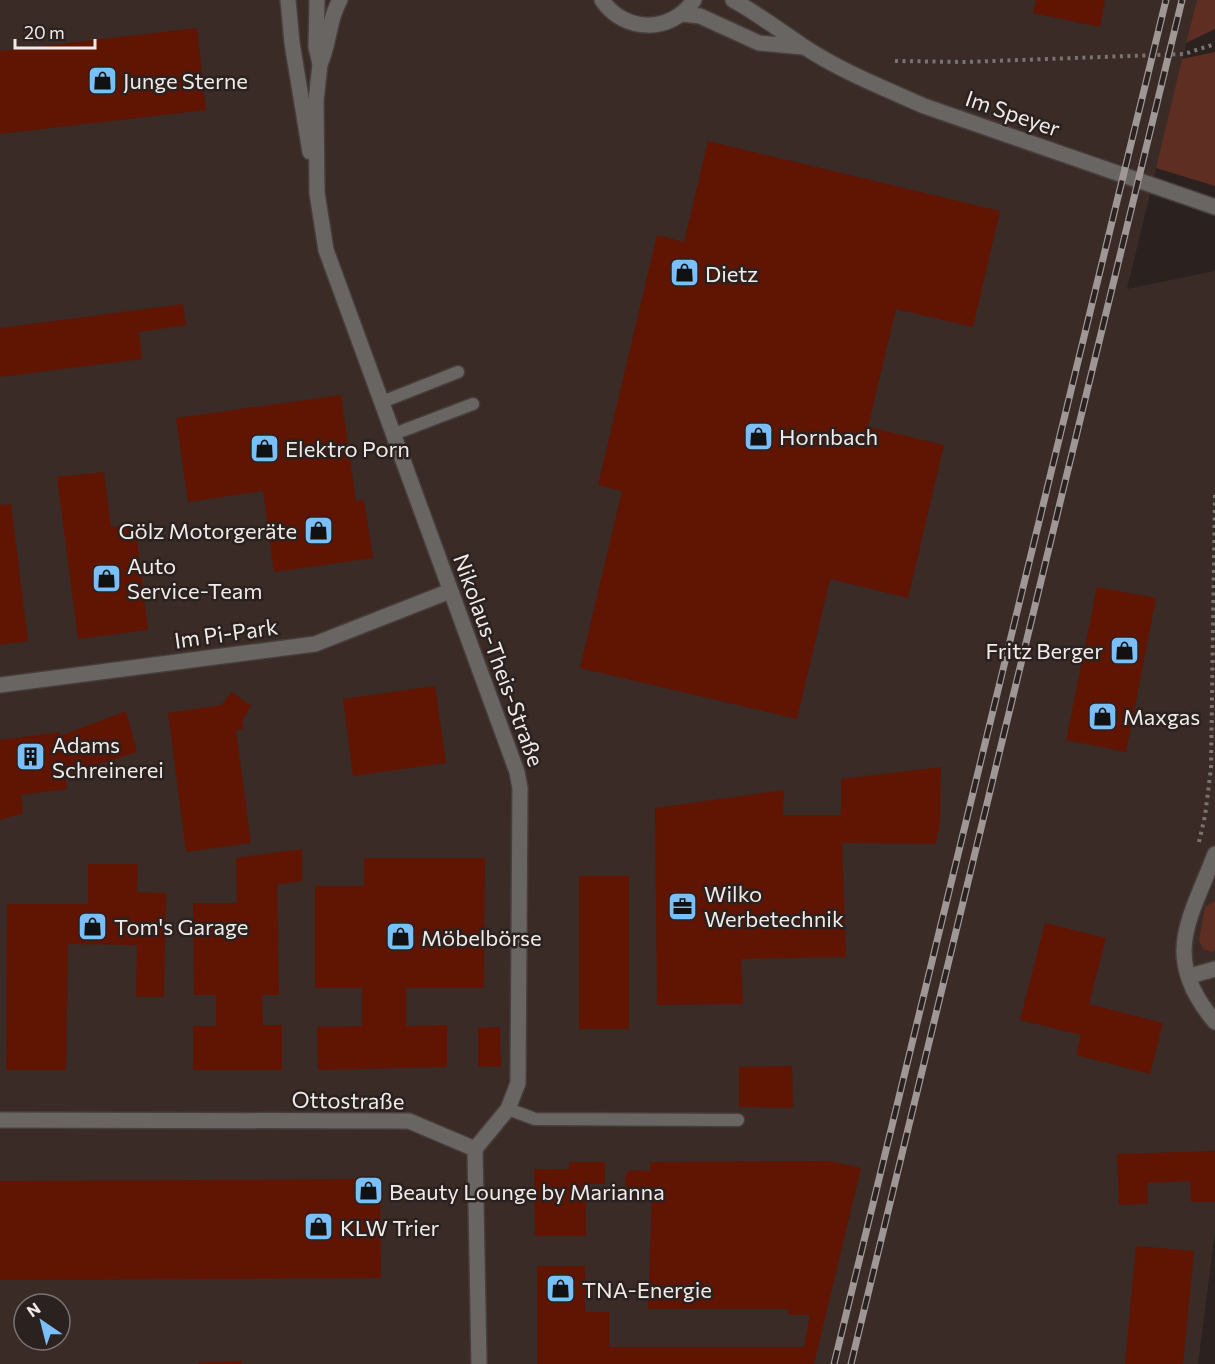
<svg xmlns="http://www.w3.org/2000/svg" width="1215" height="1364" viewBox="0 0 1215 1364" font-family="Commissioner,sans-serif">
  <style>
    .built { fill: #3a2b27; fill-rule: evenodd }
    .green { fill: #5e2e22 }
    .building { fill: #601402 }
    .lines { fill: none; stroke-linecap: round; stroke-linejoin: round }
    .service-casing { stroke: #473e3c; stroke-width: 15 }
    .minor-casing { stroke: #473e3c; stroke-width: 18 }
    .tertiary-casing { stroke: #473e3c; stroke-width: 18 }
    .path { stroke: #7b7371; stroke-width: 4; stroke-dasharray: 3 4.5; stroke-linecap: butt }
    .service { stroke: #696563; stroke-width: 12 }
    .minor { stroke: #696563; stroke-width: 15 }
    .tertiary { stroke: #696563; stroke-width: 15 }
    .rail-casing { stroke: #9e9795; stroke-width: 7 }
    .rail { stroke: #2b2220; stroke-width: 4.5; stroke-dasharray: 14; stroke-linecap: butt }
    .labels { text-anchor: middle; dominant-baseline: central; stroke-width: 5; stroke-linejoin: round; paint-order: stroke }
    .poi-label { font-size: 22px; fill: #f0ebe9; stroke: #2b2220; text-anchor: start }
    .street-label { font-size: 22px; fill: #f0ebe9; stroke: #2b2220 }
  </style>
  <rect width="100%" height="100%" fill="#2b2220"/>
  <!-- built -->
  <path class="built" d="M0 0H1197L1127 289 1215 271V1232L1198 1364H0ZM24 1304H60V1340H24Z"/>
  <!-- green -->
  <g class="green">
    <path d="M1197 0H1215V29L1186 43Z"/>
    <path d="M1215 52V186L1156 168 1182 59Z"/>
    <path d="M1215 901V950L1212 952 1203 949 1199 940 1205 907Z"/>
  </g>
  <!-- building -->
  <g class="building">
    <path d="M1036 0H1105L1100 27 1033 13Z"/>
    <path d="M197 28 206 110 0 134V51Z"/>
    <path d="M708 141 1000 211 973 327 896 309 868 427 944 445 908 598 830 579 797 719 580 668 622 491 598 485 657 235 684 242Z"/>
    <path d="M183 304 186 325 139 332 142 359 0 377V328Z"/>
    <path d="M341 395 356 501 364 500 373 558 274 572 263 491 188 502 176 418Z"/>
    <path d="M104 472 111 527 135 524 148 630 78 639 57 477Z"/>
    <path d="M11 504 28 641 0 645V505Z"/>
    <path d="M1097 587 1156 598 1126 752 1066 740Z"/>
    <path d="M435 686 446 763 353 776 343 699Z"/>
    <path d="M232 692 251 706 242 720 244 729 236 730 251 843 186 852 168 713 221 705Z"/>
    <path d="M126 711 137 752 65 775 67 789 21 795 23 813 0 820V740L60 732V736Z"/>
    <path d="M941 767 940 821 936 844 842 843 846 957 741 959 743 1004 657 1005 655 808 784 790 783 815H841V779Z"/>
    <path d="M302 849V881L277 885 279 995H262L263 1025H282V1070H193V1026H216V995H194L193 903H237L236 858Z"/>
    <path d="M364 858H485L484 988H406V1026L447 1025V1067L318 1070 317 1027 362 1026V988H315V886H364Z"/>
    <path d="M88 864H138L137 892 166 893 164 997H136L137 945 68 944 66 1070H6L7 904H88Z"/>
    <rect x="579" y="876" width="50" height="153"/>
    <path d="M1045 923 1106 938 1089 1004 1163 1023 1150 1074 1076 1055 1081 1035 1020 1020Z"/>
    <path d="M500 1027 501 1067 478 1066V1028Z"/>
    <path d="M792 1066 793 1108 739 1107V1067Z"/>
    <path d="M1215 1151V1202H1191L1190 1181 1147 1183 1148 1204 1119 1205 1117 1154Z"/>
    <path d="M829 1161 861 1168 814 1364H537V1266H585V1312H609V1347H804L810 1315H788L789 1309H648L652 1197 630 1198 626 1191 625 1176 630 1170 650 1171V1162Z"/>
    <path d="M569 1162H605V1184H586V1236H535L534 1169H569Z"/>
    <path d="M380 1179 381 1278 0 1280V1181Z"/>
    <path d="M1136 1246 1194 1251 1183 1364H1125Z"/>
    <path d="M242 1361V1364H198V1362Z"/>
  </g>
  <g class="lines">
    <defs>
      <g id="service">
        <path d="M382 402 458 372"/>
        <path d="M394 434 473 404"/>
        <path d="M508 1109 535 1119 738 1120"/>
      </g>
      <g id="minor">
        <path d="M288 0 292 43 310 152"/>
        <path d="M317 0 316 47 320 64 316 101 317 193 326 250 517 772 520 788 518 1083 508 1109 475 1149"/>
        <path d="M320 64C330 43 328 20 340 0"/>
        <path d="M0 685 315 644 450 591"/>
        <path d="M1215 854C1190 920 1160 957 1215 1022"/>
        <path d="M1190 976 1215 969"/>
        <path d="M0 1120 409 1121 475 1149 479 1364"/>
      </g>
      <g id="tertiary">
        <path d="M602 0C624 33 671 34 694 0"/>
        <path d="M733 0C758 14 779 30 803 46 840 71 884 88 924 106L1215 207"/>
        <path d="M682 14 700 16 759 43 803 47"/>
      </g>
    </defs>
    <!-- service casing -->
    <use href="#service" class="service-casing"/>
    <!-- minor casing -->
    <use href="#minor" class="minor-casing"/>
    <!-- tertiary casing -->
    <use href="#tertiary" class="tertiary-casing"/>
    <!-- path -->
    <g class="path">
      <path d="M895 61 965 62 1184 54 1215 44"/>
      <path d="M1199 842 1205 816 1211 768 1215 491"/>
    </g>
    <!-- service -->
    <use href="#service" class="service"/>
    <!-- minor -->
    <use href="#minor" class="minor"/>
    <!-- tertiary -->
    <use href="#tertiary" class="tertiary"/>
    <defs>
      <g id="rail">
        <path d="M834 1364 1166 0"/>
        <path d="M851 1364 1182 0"/>
      </g>
    </defs>
    <!-- rail casing -->
    <use href="#rail" class="rail-casing"/>
    <!-- rail -->
    <use href="#rail" class="rail"/>
  </g>
  <!-- icons -->
  <defs>
    <symbol id="shop-square" viewBox="-11 -11 22 22"><rect x="-9" y="-9" width="18" height="18" rx="4" fill="#7abff8" stroke="#2b2220"/><path d="M-5-2.5h2.3a2.7 3.5 0 0 1 5.4 0H5L5.5 6h-11ZM-1.5-2.5h3a1.5 2.3 0 0 0-3 0Z" fill="#111"/></symbol>
    <symbol id="building-square" viewBox="-11 -11 22 22"><rect x="-9" y="-9" width="18" height="18" rx="4" fill="#7abff8" stroke="#2b2220"/><path d="M-4-6H4V6H1V3H-1V6H-4ZM-2.5-4.3h1.7v1.8h-1.7ZM.8-4.3h1.7v1.8H.8ZM-2.5-1h1.7V.8h-1.7ZM.8-1h1.7V.8H.8Z" fill="#111"/></symbol>
    <symbol id="office-square" viewBox="-11 -11 22 22"><rect x="-9" y="-9" width="18" height="18" rx="4" fill="#7abff8" stroke="#2b2220"/><path d="M-6-3h4V-5.5h4V-3h4V5H-6ZM-1-4.5V-3h2v-1.5ZM-6 0V1H6V0Z" fill="#111"/></symbol>
  </defs>
  <g fill-rule="evenodd">
    <use href="#shop-square" x="86" y="64" width="33" height="33"/>
    <use href="#shop-square" x="668" y="256" width="33" height="33"/>
    <use href="#shop-square" x="742" y="420" width="33" height="33"/>
    <use href="#shop-square" x="248" y="432" width="33" height="33"/>
    <use href="#shop-square" x="302" y="514" width="33" height="33"/>
    <use href="#shop-square" x="90" y="562" width="33" height="33"/>
    <use href="#shop-square" x="1108" y="634" width="33" height="33"/>
    <use href="#shop-square" x="1086" y="700" width="33" height="33"/>
    <use href="#building-square" x="14" y="740" width="33" height="33"/>
    <use href="#office-square" x="666" y="890" width="33" height="33"/>
    <use href="#shop-square" x="76" y="910" width="33" height="33"/>
    <use href="#shop-square" x="384" y="920" width="33" height="33"/>
    <use href="#shop-square" x="352" y="1174" width="33" height="33"/>
    <use href="#shop-square" x="302" y="1210" width="33" height="33"/>
    <use href="#shop-square" x="544" y="1272" width="33" height="33"/>
  </g>
  <g class="labels">
    <!-- poi labels -->
    <g class="poi-label">
      <text x="123" y="80">Junge Sterne</text>
      <text x="705" y="273">Dietz</text>
      <text x="779" y="436">Hornbach</text>
      <text x="285" y="448">Elektro Porn</text>
      <text x="297" y="530" text-anchor="end">Gölz Motorgeräte</text>
      <text x="127" y="565">Auto<tspan x="127" dy="25">Service-Team</tspan></text>
      <text x="1103" y="650" text-anchor="end">Fritz Berger</text>
      <text x="1123" y="716">Maxgas</text>
      <text x="52" y="744">Adams<tspan x="52" dy="25">Schreinerei</tspan></text>
      <text x="704" y="893">Wilko<tspan x="704" dy="25">Werbetechnik</tspan></text>
      <text x="114" y="926">Tom's Garage</text>
      <text x="421" y="937">Möbelbörse</text>
      <text x="389" y="1191">Beauty Lounge by Marianna</text>
      <text x="340" y="1227">KLW Trier</text>
      <text x="582" y="1289">TNA-Energie</text>
    </g>
    <!-- street labels -->
    <g class="street-label">
      <text transform="translate(1013 113) rotate(19)">Im Speyer</text>
      <text transform="translate(226 633) rotate(-8)">Im Pi-Park</text>
      <text transform="translate(499 660) rotate(70)">Nikolaus-Theis-Straße</text>
      <text transform="translate(348 1100) rotate(1)">Ottostraße</text>
    </g>
  </g>
  <!-- north arrow -->
  <g transform="translate(42 1322) rotate(325)"><circle r="28" fill="#2b2220" stroke="#7a7270" stroke-width="1.5"/>
  <path d="M0-4.5L10 22L0 15L-10 22Z" fill="#7abff8"/>
  <text y="-9" font-size="16" font-weight="bold" text-anchor="middle" fill="#f0ebe9">N</text>
  </g>
  <!-- scale -->
  <path d="M15 39v9h80v-9" fill="none" stroke="#f0ebe9" stroke-width="3"/>
  <text x="24" y="39" font-size="18" fill="#f0ebe9" stroke="#2b2220" stroke-width="4.5" paint-order="stroke">20 m</text>
</svg>
